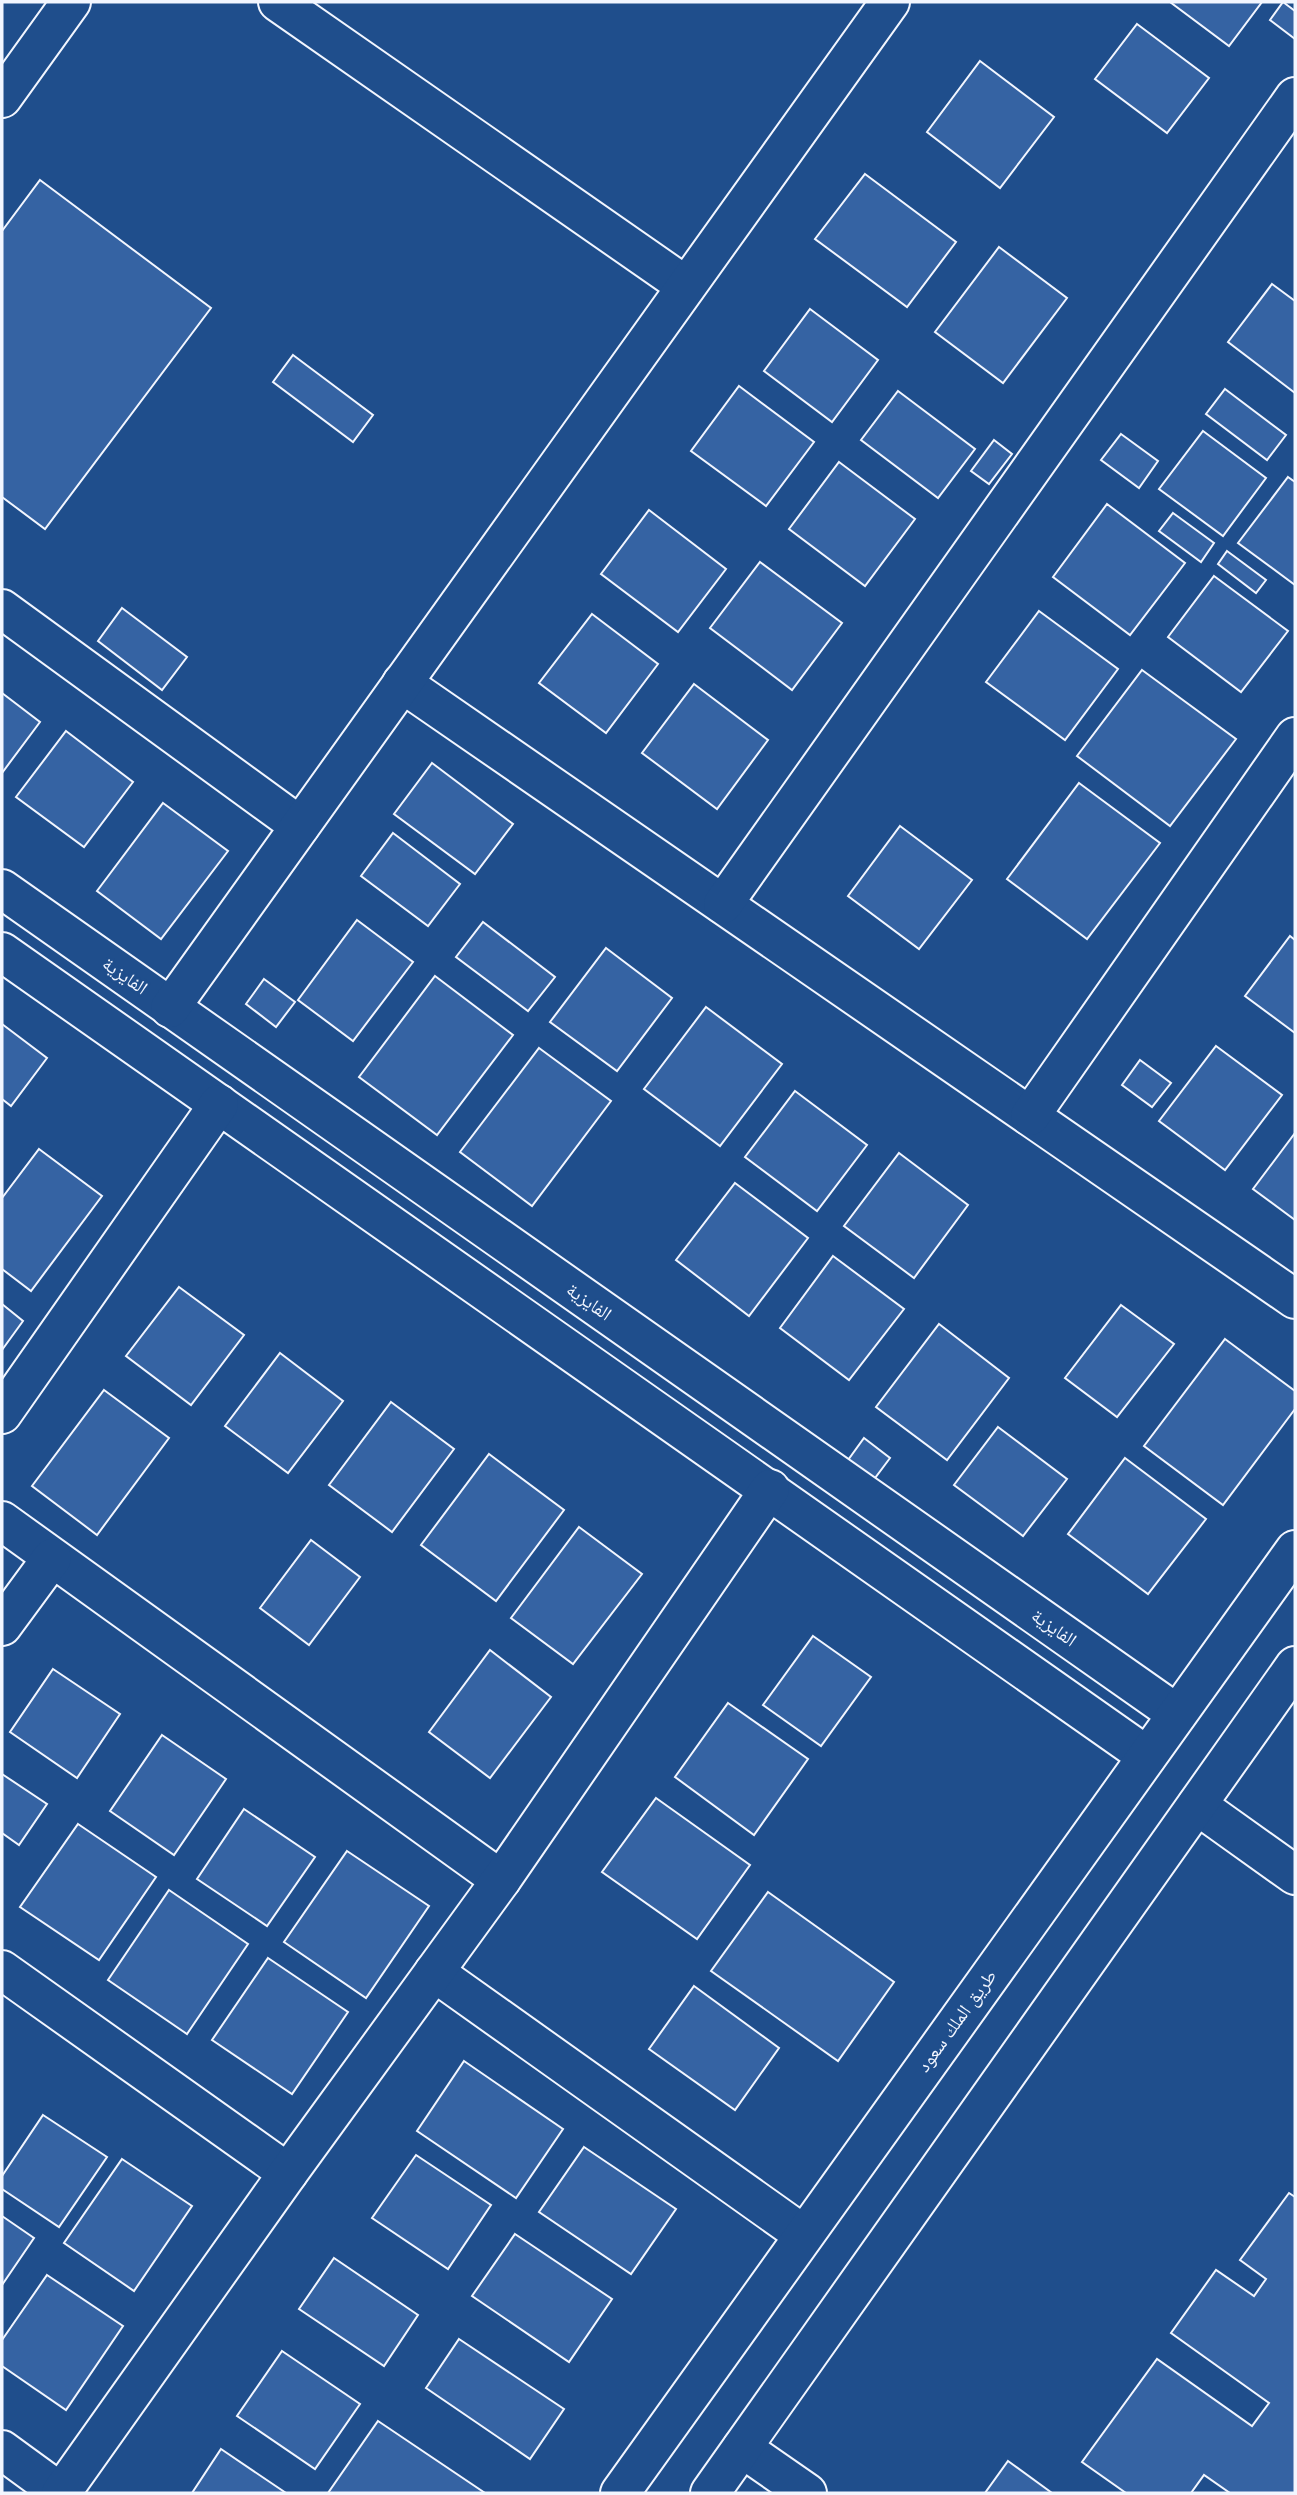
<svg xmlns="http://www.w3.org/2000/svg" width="1297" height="2495" viewBox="0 0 1297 2495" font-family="'Nunito Sans','Noto Naskh Arabic',sans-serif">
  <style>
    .building { fill: #3563a3; stroke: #f2f6ff; stroke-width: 2 }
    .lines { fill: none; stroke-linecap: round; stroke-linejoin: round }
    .minor-casing { stroke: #f2f6ff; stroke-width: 42 }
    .major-casing { stroke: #f2f6ff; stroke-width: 42 }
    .minor { stroke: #1f4e8c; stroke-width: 38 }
    .major { stroke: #1f4e8c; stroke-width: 38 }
    .labels { text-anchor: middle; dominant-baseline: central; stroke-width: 5; stroke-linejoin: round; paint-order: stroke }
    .street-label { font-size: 19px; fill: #f2f6ff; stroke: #1f4e8c }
  </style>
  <rect width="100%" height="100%" fill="#1f4e8c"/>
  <!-- building -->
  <g class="building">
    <path d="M1170 2H1262L1229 46Z"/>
    <path d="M1283 2 1295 11V39L1270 20Z"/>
    <path d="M1137 24 1209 78 1167 133 1095 79Z"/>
    <path d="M980 61 1054 117 1000 188 927 132Z"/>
    <path d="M865 174 956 242 907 307 815 239Z"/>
    <path d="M40 180 211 308 45 529 2 497V231Z"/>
    <path d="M999 247 1067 298 1003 383 935 332Z"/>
    <path d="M1272 284 1295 301V393L1228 342Z"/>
    <path d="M810 309 878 360 832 422 764 371Z"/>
    <path d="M293 355 373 415 353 442 273 382Z"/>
    <path d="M739 386 814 442 766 506 691 451Z"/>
    <path d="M1225 389 1286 435 1267 460 1206 414Z"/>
    <path d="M898 391 975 449 938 498 861 440Z"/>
    <path d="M1203 431 1266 478 1223 536 1159 489Z"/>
    <path d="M1121 434 1158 461 1139 488 1101 460Z"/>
    <path d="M994 440 1012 454 989 484 971 471Z"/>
    <path d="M839 462 915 519 865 586 789 529Z"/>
    <path d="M1288 477 1295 482V585L1238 543Z"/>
    <path d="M1107 504 1185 563 1130 635 1053 577Z"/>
    <path d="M649 510 726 569 678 632 601 574Z"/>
    <path d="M1173 513 1214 543 1201 562 1159 531Z"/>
    <path d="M1227 551 1266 580 1256 593 1218 564Z"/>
    <path d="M760 562 842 623 792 690 710 628Z"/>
    <path d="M1214 576 1288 631 1241 692 1168 637Z"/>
    <path d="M122 608 187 657 162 690 98 641Z"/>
    <path d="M1039 611 1118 669 1065 740 986 682Z"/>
    <path d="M592 614 658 664 606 733 539 683Z"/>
    <path d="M1142 670 1236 739 1170 826 1077 756Z"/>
    <path d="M694 684 768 740 717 809 642 753Z"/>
    <path d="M2 693 40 722 2 773Z"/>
    <path d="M66 731 133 782 84 847 16 797Z"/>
    <path d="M432 763 513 824 475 874 394 814Z"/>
    <path d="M1079 783 1160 843 1087 939 1007 879Z"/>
    <path d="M163 803 228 851 161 939 97 891Z"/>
    <path d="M900 826 972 880 919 949 848 896Z"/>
    <path d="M393 833 460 884 428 926 361 876Z"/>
    <path d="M357 920 413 962 353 1041 298 1000Z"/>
    <path d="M483 922 555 977 528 1011 456 957Z"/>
    <path d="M1290 936 1295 940V1033L1245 996Z"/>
    <path d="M606 948 672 998 617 1071 550 1022Z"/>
    <path d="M435 976 513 1035 437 1135 359 1077Z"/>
    <path d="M264 979 295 1002 276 1027 246 1004Z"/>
    <path d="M706 1007 782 1064 720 1146 644 1089Z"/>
    <path d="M2 1024 47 1058 11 1106 2 1099Z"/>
    <path d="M1216 1046 1282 1095 1225 1170 1159 1121Z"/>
    <path d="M539 1048 611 1101 532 1206 460 1152Z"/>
    <path d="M1140 1060 1171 1083 1152 1107 1122 1085Z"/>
    <path d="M795 1091 867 1145 817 1211 745 1157Z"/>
    <path d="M1295 1133V1220L1253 1189Z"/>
    <path d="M39 1149 102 1196 31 1291 2 1269V1198Z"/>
    <path d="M899 1153 968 1205 914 1278 844 1226Z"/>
    <path d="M735 1183 808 1238 749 1316 676 1260Z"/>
    <path d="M833 1256 904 1309 849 1380 780 1328Z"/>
    <path d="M179 1287 244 1335 191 1405 126 1356Z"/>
    <path d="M2 1304 23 1321 2 1350Z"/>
    <path d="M1121 1305 1174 1344 1117 1417 1065 1378Z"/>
    <path d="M939 1324 1009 1378 947 1460 876 1407Z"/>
    <path d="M1225 1339 1295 1391V1409L1223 1505 1144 1446Z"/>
    <path d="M280 1353 343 1401 288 1473 225 1426Z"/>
    <path d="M104 1390 169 1438 97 1535 32 1486Z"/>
    <path d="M391 1402 454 1449 392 1532 329 1485Z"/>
    <path d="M998 1427 1067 1479 1023 1536 954 1485Z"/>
    <path d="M864 1438 890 1458 869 1486 843 1467Z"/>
    <path d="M489 1454 564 1510 496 1601 421 1545Z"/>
    <path d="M1125 1458 1206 1519 1148 1594 1068 1534Z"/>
    <path d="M579 1527 642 1574 573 1664 511 1618Z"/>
    <path d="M311 1540 360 1577 309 1645 260 1608Z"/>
    <path d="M813 1636 871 1677 821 1746 763 1705Z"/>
    <path d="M490 1650 551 1697 490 1778 429 1732Z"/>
    <path d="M53 1669 120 1714 77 1778 10 1732Z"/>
    <path d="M728 1703 808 1759 754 1835 675 1777Z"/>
    <path d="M162 1735 226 1779 174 1855 110 1811Z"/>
    <path d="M2 1774 47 1804 19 1845 2 1833Z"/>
    <path d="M656 1798 750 1865 697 1939 602 1872Z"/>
    <path d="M244 1809 315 1857 267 1926 197 1879Z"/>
    <path d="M78 1824 156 1877 99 1960 20 1907Z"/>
    <path d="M347 1851 429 1906 366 1998 284 1942Z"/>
    <path d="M169 1890 248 1944 187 2034 108 1980Z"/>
    <path d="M768 1892 894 1982 838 2061 711 1971Z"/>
    <path d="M268 1958 348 2012 292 2094 212 2040Z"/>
    <path d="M694 1986 779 2048 735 2110 649 2049Z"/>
    <path d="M464 2061 563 2129 516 2198 417 2131Z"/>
    <path d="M43 2115 107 2157 59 2227 2 2189V2176Z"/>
    <path d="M584 2147 676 2209 631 2274 539 2212Z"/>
    <path d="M416 2155 491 2205 448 2269 372 2218Z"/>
    <path d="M122 2159 192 2206 134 2291 64 2243Z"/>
    <path d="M1289 2193 1295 2197V2493H1230L1204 2475 1191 2493H1126L1082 2462 1157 2359 1252 2426 1269 2403 1171 2333 1216 2270 1254 2296 1266 2279 1240 2260Z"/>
    <path d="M2 2216 34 2238 2 2285Z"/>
    <path d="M515 2234 612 2299 569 2362 472 2296Z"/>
    <path d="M334 2258 418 2315 384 2366 299 2309Z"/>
    <path d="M47 2275 123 2326 66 2410 2 2366V2340Z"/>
    <path d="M459 2339 564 2409 530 2459 426 2388Z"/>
    <path d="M282 2351 360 2404 315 2469 237 2416Z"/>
    <path d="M378 2421 485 2493H328Z"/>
    <path d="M221 2449 286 2493H192Z"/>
    <path d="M1008 2461 1052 2493H985Z"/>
  </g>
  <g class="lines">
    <defs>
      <g id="minor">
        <path d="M278 2 686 286"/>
        <path d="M2 98 71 2"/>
        <path d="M2 609 300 826"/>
        <path d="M402 683 1295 1299"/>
        <path d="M2 889 1177 1714"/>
        <path d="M723 904 1295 97"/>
        <path d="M2 952 1147 1756"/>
        <path d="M170 1008 890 2"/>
        <path d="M1030 1116 1295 737"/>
        <path d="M2 1414 219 1104"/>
        <path d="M2 1521 501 1880"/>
        <path d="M2 1626 52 1558"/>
        <path d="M1197 1805 1295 1875"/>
        <path d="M2 1970 288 2173"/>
        <path d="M434 1972 804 2235"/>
        <path d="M742 2448 807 2493"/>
        <path d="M2 2450 61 2493"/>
        <path d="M61 2493 288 2173 501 1880 770 1489"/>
      </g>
      <g id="major">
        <path d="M620 2493 1295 1550"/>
        <path d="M710 2493 1295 1666"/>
      </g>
    </defs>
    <!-- minor casing -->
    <use href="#minor" class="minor-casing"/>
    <!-- major casing -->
    <use href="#major" class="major-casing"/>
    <!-- minor -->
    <use href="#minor" class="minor"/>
    <!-- major -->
    <use href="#major" class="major"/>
  </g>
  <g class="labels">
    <!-- street labels -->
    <g class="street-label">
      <text transform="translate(125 976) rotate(35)">الفايزية</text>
      <text transform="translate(589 1302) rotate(35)">الفايزية</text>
      <text transform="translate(1054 1628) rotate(35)">الفايزية</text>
      <text transform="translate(957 2021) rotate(-54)">طريق الملك سعود</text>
    </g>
  </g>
  <!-- border -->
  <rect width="1297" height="2495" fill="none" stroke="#f2f6ff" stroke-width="7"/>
</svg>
